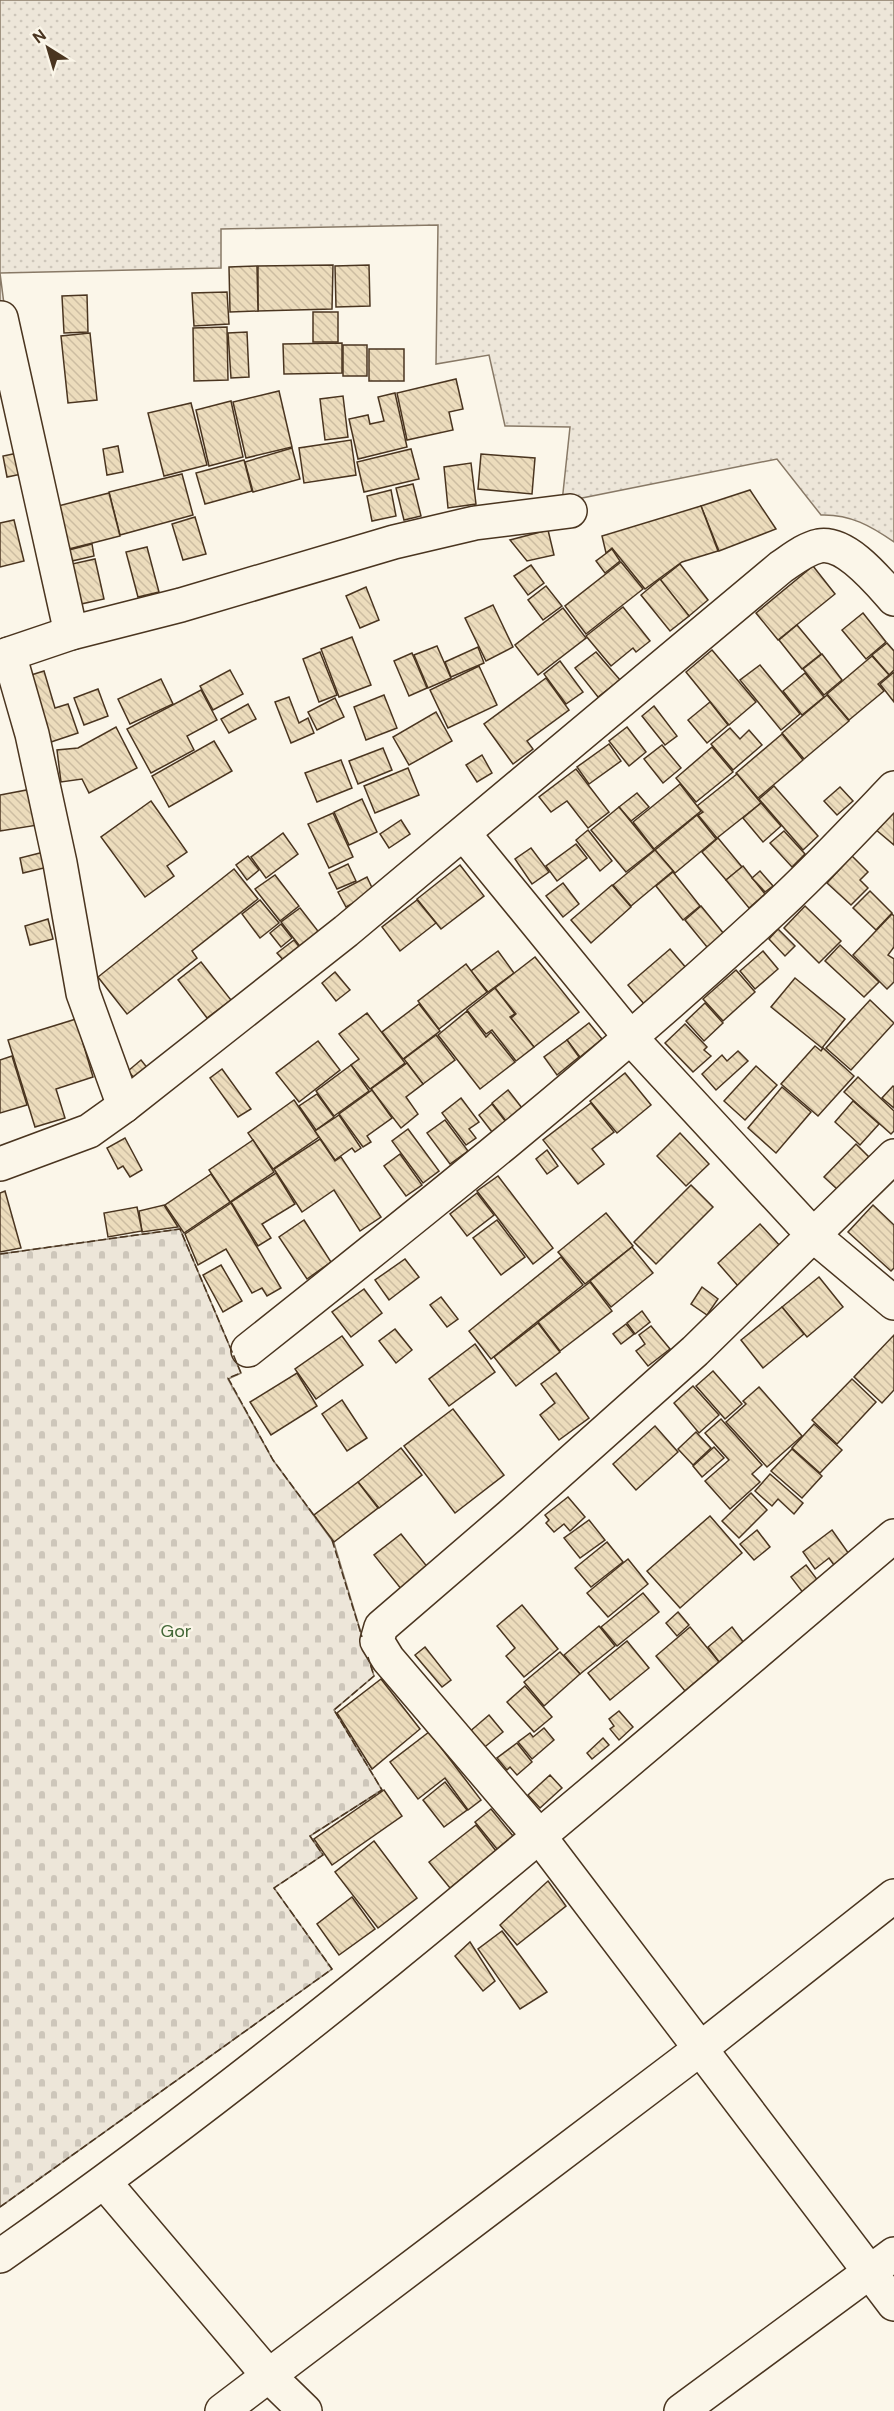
<svg xmlns="http://www.w3.org/2000/svg" width="894" height="2411" viewBox="0 0 894 2411" font-family="'DM Sans',sans-serif">
  <style>
    .green { fill: url(#green-dots); stroke: #887966; stroke-width: 1.5 }
    .cemetery { fill: url(#cemetery-stones); stroke: #887966; stroke-width: 1.5 }
    .building { fill: url(#building-back-hatch); stroke: #4a3520; stroke-width: 1.5 }
    .lines { fill: none; stroke-linecap: round; stroke-linejoin: round }
    .street-casing { stroke: #4a3520; stroke-width: 36 }
    .street { stroke: #fbf6e9; stroke-width: 33 }
    .fence { stroke: #4a3520; stroke-width: 1.5; stroke-dasharray: 8 3; stroke-linecap: butt }
    .labels { text-anchor: middle; dominant-baseline: central; stroke-width: 4.5; stroke-linejoin: round; paint-order: stroke }
    .park-label { font-size: 18px; fill: #436837; stroke: #fbf6e9 }
  </style>
  <defs>
    <pattern id="green-dots" width="8" height="8" patternUnits="userSpaceOnUse" patternTransform="scale(1.5)"><rect width="8" height="8" fill="#ede6d9"/><path d="M2 2h.1M6 6h.1" fill="none" stroke="#cdc6ba" stroke-width="1.8" stroke-linecap="round"/></pattern>
    <pattern id="cemetery-stones" width="16" height="16" patternUnits="userSpaceOnUse" patternTransform="scale(1.5)"><rect width="16" height="16" fill="#ede6d9"/><path d="M2 7V4a2 2 0 0 1 4 0v3zM10 15v-3a2 2 0 0 1 4 0v3z" fill="#cdc6ba"/></pattern>
    <pattern id="building-back-hatch" width="6" height="6" patternUnits="userSpaceOnUse" patternTransform="scale(1.5)"><rect width="6" height="6" fill="#ecdcbc"/><path d="M-1 5l2 2M0 0l6 6M5-1l2 2" fill="none" stroke="#ccbda1"/></pattern>
  </defs>
  <rect width="100%" height="100%" fill="#fbf6e9"/>
  <!-- green -->
  <path class="green" d="M0 0H894V542C871 526 850 514 821 515L777 459 562 502 570 427 505 426 489 355 436 364 438 225 221 229V268L0 273 5 312 0 313Z"/>
  <!-- cemetery -->
  <path class="cemetery" d="M180 1229 241 1373 228 1379 273 1460 334 1543 374 1676 334 1710 382 1790 310 1836 323 1855 274 1888 332 1969 0 2207V1254Z"/>
  <!-- building -->
  <g class="building">
    <path d="M333 265 332 309 258 311V266Z"/>
    <path d="M369 265 370 306 336 307 335 266Z"/>
    <path d="M257 266 258 311 230 312 229 267Z"/>
    <path d="M227 292 229 324 194 326 192 293Z"/>
    <path d="M87 295 88 332 64 333 62 296Z"/>
    <rect x="313" y="312" width="25" height="30"/>
    <path d="M227 327 228 380 194 381 193 328Z"/>
    <path d="M247 332 249 377 231 378 228 333Z"/>
    <path d="M90 333 97 400 68 403 61 336Z"/>
    <path d="M342 343V373L284 374 283 344Z"/>
    <rect x="343" y="345" width="24" height="31"/>
    <rect x="369" y="349" width="35" height="32"/>
    <path d="M456 379 463 409 449 412 453 430 407 440 397 393Z"/>
    <path d="M279 391 292 447 246 458 233 402Z"/>
    <path d="M395 393 407 447 358 459 349 419 368 415 370 424 384 421 378 397Z"/>
    <path d="M343 396 348 437 325 440 320 399Z"/>
    <path d="M231 401 243 457 209 466 196 410Z"/>
    <path d="M191 403 207 465 164 476 148 413Z"/>
    <path d="M351 440 356 475 304 483 299 448Z"/>
    <path d="M118 446 123 472 107 475 103 449Z"/>
    <path d="M292 448 300 479 253 492 245 462Z"/>
    <path d="M411 449 419 479 364 492 357 462Z"/>
    <path d="M18 453 22 474 7 477 3 456Z"/>
    <path d="M481 454 535 458 532 494 478 489Z"/>
    <path d="M244 460 252 491 205 504 196 473Z"/>
    <path d="M471 463 476 504 448 508 444 467Z"/>
    <path d="M182 474 193 515 120 535 109 492Z"/>
    <path d="M413 484 421 516 404 520 396 488Z"/>
    <path d="M391 490 396 516 372 521 367 496Z"/>
    <path d="M750 490 776 529 719 551 701 506Z"/>
    <path d="M109 493 120 536 69 549 58 506Z"/>
    <path d="M701 506 718 551 682 562 645 589 612 548 606 553 602 536Z"/>
    <path d="M195 517 206 554 183 560 172 524Z"/>
    <path d="M14 520 24 561 0 567V523Z"/>
    <path d="M548 530 554 555 527 561 510 540Z"/>
    <path d="M92 544 94 556 72 561 69 550Z"/>
    <path d="M147 547 159 592 138 597 126 552Z"/>
    <path d="M612 549 620 561 605 573 596 561Z"/>
    <path d="M95 559 104 599 81 604 72 564Z"/>
    <path d="M621 562 643 589 586 634 565 606Z"/>
    <path d="M680 564 708 600 689 616 660 580Z"/>
    <path d="M531 565 544 583 528 595 514 576Z"/>
    <path d="M813 566 835 594 778 640 756 613Z"/>
    <path d="M660 579 689 616 670 631 641 595Z"/>
    <path d="M546 586 562 606 543 620 528 600Z"/>
    <path d="M366 587 379 620 360 628 346 596Z"/>
    <path d="M493 605 513 647 486 661 465 618Z"/>
    <path d="M623 607 650 641 636 652 633 648 611 666 586 636Z"/>
    <path d="M563 608 586 638 538 675 515 645Z"/>
    <path d="M863 613 886 642 866 659 842 630Z"/>
    <path d="M797 625 821 654 802 669 779 640Z"/>
    <path d="M352 637 371 685 339 697 321 649Z"/>
    <path d="M887 643 894 651V670L889 675 872 655Z"/>
    <path d="M437 646 451 678 428 688 414 655Z"/>
    <path d="M478 647 484 663 451 677 445 662Z"/>
    <path d="M712 650 756 702 729 725 686 672Z"/>
    <path d="M320 652 337 695 319 702 303 659Z"/>
    <path d="M596 652 620 680 598 697 575 668Z"/>
    <path d="M412 653 427 688 409 696 394 661Z"/>
    <path d="M822 654 842 680 824 695 803 669Z"/>
    <path d="M872 656 889 675 878 684 884 691 849 720 827 694Z"/>
    <path d="M560 661 583 692 566 704 544 674Z"/>
    <path d="M760 665 800 714 781 730 740 680Z"/>
    <path d="M479 666 497 705 448 728 430 690Z"/>
    <path d="M230 670 243 694 213 710 200 686Z"/>
    <path d="M44 671 55 708 68 704 78 733 51 742 31 675Z"/>
    <path d="M894 672V702L880 684Z"/>
    <path d="M805 673 824 697 802 715 783 691Z"/>
    <path d="M546 678 569 710 527 741 533 749 513 764 484 724Z"/>
    <path d="M161 679 173 704 130 724 118 699Z"/>
    <path d="M98 689 108 716 84 725 74 698Z"/>
    <path d="M201 690 217 720 187 736 194 750 151 773 127 729Z"/>
    <path d="M384 695 397 728 366 740 354 707Z"/>
    <path d="M827 695 849 721 804 759 782 733Z"/>
    <path d="M289 697 299 723 308 718 314 733 291 743 275 702Z"/>
    <path d="M335 698 344 717 317 730 308 712Z"/>
    <path d="M710 702 728 725 707 743 688 720Z"/>
    <path d="M248 704 256 719 229 733 221 719Z"/>
    <path d="M654 706 677 736 665 745 642 716Z"/>
    <path d="M436 712 452 741 409 765 393 737Z"/>
    <path d="M116 727 137 768 89 793 82 779 61 782 57 750 78 748Z"/>
    <path d="M627 727 646 752 629 766 609 741Z"/>
    <path d="M730 728 740 739 749 730 762 745 733 770 711 744Z"/>
    <path d="M782 734 803 760 758 798 736 773Z"/>
    <path d="M214 741 232 771 169 807 152 776Z"/>
    <path d="M609 744 621 761 589 784 577 767Z"/>
    <path d="M662 745 681 768 663 783 644 759Z"/>
    <path d="M712 747 733 772 696 802 676 778Z"/>
    <path d="M383 748 392 770 358 784 349 761Z"/>
    <path d="M482 755 492 773 477 782 466 765Z"/>
    <path d="M341 760 352 788 317 802 305 773Z"/>
    <path d="M408 768 419 795 375 813 364 786Z"/>
    <path d="M576 769 609 812 588 828 567 801 551 812 539 797Z"/>
    <path d="M737 774 761 803 717 838 698 815 703 812 697 806Z"/>
    <path d="M680 784 701 811 654 849 633 822Z"/>
    <path d="M774 786 818 836 803 850 759 799Z"/>
    <path d="M840 787 853 801 837 815 824 801Z"/>
    <path d="M32 789 38 825 0 831V795Z"/>
    <path d="M637 793 649 807 631 821 619 807Z"/>
    <path d="M362 799 377 832 349 845 334 812Z"/>
    <path d="M151 801 187 852 167 866 174 876 145 897 101 837Z"/>
    <path d="M761 803 781 826 763 842 743 818Z"/>
    <path d="M619 807 654 850 626 872 591 830Z"/>
    <path d="M894 809V845L875 829Z"/>
    <path d="M333 813 353 857 329 868 308 824Z"/>
    <path d="M697 815 716 839 675 873 655 850Z"/>
    <path d="M401 820 410 834 389 848 380 834Z"/>
    <path d="M588 830 612 861 600 871 576 840Z"/>
    <path d="M784 831 805 854 792 867 770 843Z"/>
    <path d="M283 833 298 854 266 878 251 857Z"/>
    <path d="M718 838 742 867 726 880 702 852Z"/>
    <path d="M576 844 587 858 557 881 546 866Z"/>
    <path d="M531 848 549 872 532 884 515 859Z"/>
    <path d="M655 850 673 871 631 906 613 885Z"/>
    <path d="M44 852 48 867 23 873 20 858Z"/>
    <path d="M248 856 259 870 247 880 236 865Z"/>
    <path d="M852 856 868 872 860 880 868 888 851 905 827 883Z"/>
    <path d="M348 864 356 881 337 889 329 873Z"/>
    <path d="M460 865 484 896 441 929 417 899Z"/>
    <path d="M743 866 765 894 749 908 726 880Z"/>
    <path d="M234 869 258 899 192 951 197 958 127 1014 98 977Z"/>
    <path d="M760 871 773 886 765 892 752 878Z"/>
    <path d="M673 872 700 906 683 920 656 886Z"/>
    <path d="M275 875 299 906 280 921 255 889Z"/>
    <path d="M367 877 374 892 346 907 338 892Z"/>
    <path d="M563 883 579 904 563 917 546 896Z"/>
    <path d="M612 885 631 907 591 943 571 920Z"/>
    <path d="M870 891 892 913 876 930 853 908Z"/>
    <path d="M260 900 279 923 260 938 242 914Z"/>
    <path d="M417 900 436 923 400 951 382 927Z"/>
    <path d="M701 906 724 934 707 947 685 920Z"/>
    <path d="M805 906 841 941 819 963 784 928Z"/>
    <path d="M300 908 321 935 302 949 281 922Z"/>
    <path d="M892 914 894 916V947L888 955 894 959V982L887 989 853 955Z"/>
    <path d="M48 919 53 939 30 945 25 926Z"/>
    <path d="M281 924 292 938 281 947 270 933Z"/>
    <path d="M778 929 795 946 785 956 769 939Z"/>
    <path d="M294 940 301 949 285 962 277 953Z"/>
    <path d="M840 945 879 982 864 997 825 961Z"/>
    <path d="M670 949 687 969 645 1005 628 985Z"/>
    <path d="M498 951 514 973 488 992 471 971Z"/>
    <path d="M763 951 778 969 755 989 740 971Z"/>
    <path d="M535 957 579 1012 534 1047 511 1018 516 1014 495 988Z"/>
    <path d="M201 962 231 1000 207 1018 178 980Z"/>
    <path d="M466 964 487 992 439 1029 418 1001Z"/>
    <path d="M736 970 755 992 723 1021 703 999Z"/>
    <path d="M335 972 350 990 336 1001 322 983Z"/>
    <path d="M795 978 845 1019 822 1048 771 1007Z"/>
    <path d="M495 988 515 1014 510 1017 534 1047 516 1061 492 1030 486 1034 467 1010Z"/>
    <path d="M870 1000 894 1023 851 1070 826 1048Z"/>
    <path d="M705 1003 723 1023 704 1041 686 1021Z"/>
    <path d="M419 1004 440 1031 403 1059 382 1032Z"/>
    <path d="M467 1011 486 1037 491 1032 515 1062 480 1089 438 1035Z"/>
    <path d="M367 1013 405 1063 370 1089 351 1065 359 1059 339 1034Z"/>
    <path d="M76 1019 93 1077 56 1089 65 1118 35 1127 8 1040Z"/>
    <path d="M589 1023 602 1039 580 1057 567 1040Z"/>
    <path d="M685 1024 707 1047 704 1050 711 1056 693 1072 665 1043Z"/>
    <path d="M436 1035 455 1060 423 1084 404 1059Z"/>
    <path d="M567 1040 579 1057 557 1075 544 1057Z"/>
    <path d="M318 1041 340 1070 299 1102 276 1073Z"/>
    <path d="M815 1046 821 1051 823 1048 854 1076 818 1116 781 1084Z"/>
    <path d="M738 1051 748 1061 716 1090 702 1074 722 1055 727 1061Z"/>
    <path d="M12 1056 27 1105 0 1113V1060Z"/>
    <path d="M141 1060 149 1070 136 1080 128 1071Z"/>
    <path d="M407 1063 423 1084 406 1097 418 1114 401 1128 371 1089Z"/>
    <path d="M351 1065 369 1091 334 1116 316 1091Z"/>
    <path d="M756 1066 777 1085 745 1120 724 1101Z"/>
    <path d="M222 1069 251 1109 238 1117 210 1078Z"/>
    <path d="M625 1073 651 1105 617 1133 590 1101Z"/>
    <path d="M858 1077 894 1111V1131L891 1134 844 1092Z"/>
    <path d="M893 1086 894 1087V1108L882 1098Z"/>
    <path d="M782 1087 811 1112 776 1153 748 1128Z"/>
    <path d="M372 1090 392 1118 367 1136 371 1142 363 1147 339 1114Z"/>
    <path d="M508 1090 522 1108 506 1121 492 1103Z"/>
    <path d="M317 1094 334 1117 316 1130 299 1106Z"/>
    <path d="M461 1098 479 1122 469 1129 476 1138 466 1145 442 1113Z"/>
    <path d="M294 1100 319 1137 273 1169 248 1133Z"/>
    <path d="M853 1101 879 1124 860 1145 835 1122Z"/>
    <path d="M591 1103 614 1132 592 1149 604 1164 578 1184 543 1140Z"/>
    <path d="M492 1104 506 1122 492 1132 479 1115Z"/>
    <path d="M339 1115 361 1148 355 1152 352 1148 335 1160 315 1131Z"/>
    <path d="M445 1120 468 1151 450 1164 427 1133Z"/>
    <path d="M408 1129 439 1171 423 1183 392 1141Z"/>
    <path d="M680 1133 709 1164 686 1186 657 1156Z"/>
    <path d="M125 1138 142 1170 130 1177 123 1166 118 1169 107 1148Z"/>
    <path d="M320 1139 335 1161 341 1157 381 1217 360 1231 334 1190 302 1212 274 1169Z"/>
    <path d="M253 1140 274 1172 230 1202 209 1170Z"/>
    <path d="M856 1144 869 1157 837 1189 824 1177Z"/>
    <path d="M547 1150 558 1166 547 1174 536 1159Z"/>
    <path d="M400 1154 422 1185 406 1196 384 1166Z"/>
    <path d="M276 1173 295 1204 262 1224 271 1238 258 1246 231 1202Z"/>
    <path d="M211 1174 230 1202 184 1233 165 1205Z"/>
    <path d="M498 1176 553 1248 533 1264 477 1191Z"/>
    <path d="M691 1185 713 1207 656 1264 634 1242Z"/>
    <path d="M5 1191 21 1248 0 1252V1193Z"/>
    <path d="M477 1193 494 1215 467 1236 450 1214Z"/>
    <path d="M231 1203 281 1288 267 1296 262 1288 252 1293 226 1249 198 1265 185 1234Z"/>
    <path d="M164 1205 178 1227 142 1232 139 1211Z"/>
    <path d="M873 1205 894 1225V1268L891 1271 848 1232Z"/>
    <path d="M137 1207 142 1231 108 1237 104 1213Z"/>
    <path d="M606 1213 633 1246 585 1284 558 1252Z"/>
    <path d="M304 1220 331 1262 307 1279 279 1237Z"/>
    <path d="M497 1220 525 1257 501 1275 473 1238Z"/>
    <path d="M760 1224 781 1247 738 1286 718 1263Z"/>
    <path d="M632 1247 653 1273 611 1307 590 1281Z"/>
    <path d="M561 1257 583 1285 491 1359 469 1331Z"/>
    <path d="M405 1259 419 1277 389 1300 375 1280Z"/>
    <path d="M221 1265 242 1301 223 1312 203 1275Z"/>
    <path d="M819 1277 843 1307 807 1337 782 1307Z"/>
    <path d="M590 1282 612 1311 560 1351 538 1322Z"/>
    <path d="M702 1287 718 1299 707 1315 691 1304Z"/>
    <path d="M364 1289 382 1313 351 1337 332 1312Z"/>
    <path d="M441 1297 458 1319 447 1327 430 1305Z"/>
    <path d="M782 1307 804 1334 763 1368 741 1340Z"/>
    <path d="M642 1311 650 1322 635 1334 627 1323Z"/>
    <path d="M538 1323 560 1352 516 1386 494 1357Z"/>
    <path d="M626 1324 634 1334 621 1344 613 1334Z"/>
    <path d="M651 1326 670 1349 648 1366 636 1351 645 1344 639 1335Z"/>
    <path d="M395 1329 412 1350 396 1363 379 1341Z"/>
    <path d="M894 1335V1390L882 1403 854 1377Z"/>
    <path d="M342 1336 363 1365 316 1399 295 1369Z"/>
    <path d="M475 1344 495 1372 449 1406 429 1379Z"/>
    <path d="M713 1371 742 1404 725 1419 696 1386Z"/>
    <path d="M297 1373 317 1406 271 1435 250 1402Z"/>
    <path d="M556 1373 589 1418 559 1440 540 1415 555 1403 541 1384Z"/>
    <path d="M852 1379 876 1402 837 1444 812 1420Z"/>
    <path d="M693 1386 719 1415 699 1433 674 1403Z"/>
    <path d="M759 1387 802 1436 767 1467 726 1422 746 1404 743 1401Z"/>
    <path d="M342 1400 367 1438 347 1451 322 1414Z"/>
    <path d="M453 1409 504 1475 455 1513 404 1446Z"/>
    <path d="M721 1419 762 1465 752 1474 760 1482 730 1509 705 1481 729 1460 705 1433Z"/>
    <path d="M814 1424 842 1450 820 1473 792 1448Z"/>
    <path d="M655 1426 678 1452 636 1490 613 1464Z"/>
    <path d="M696 1432 711 1448 693 1465 678 1449Z"/>
    <path d="M714 1447 724 1458 702 1477 693 1466Z"/>
    <path d="M401 1448 422 1475 379 1508 358 1482Z"/>
    <path d="M792 1449 822 1476 802 1498 771 1471Z"/>
    <path d="M770 1474 803 1503 794 1514 778 1499 772 1506 755 1491Z"/>
    <path d="M358 1482 378 1508 334 1542 314 1515Z"/>
    <path d="M751 1493 767 1510 739 1538 722 1521Z"/>
    <path d="M568 1497 585 1517 570 1531 564 1524 554 1532 546 1523 549 1520 545 1515Z"/>
    <path d="M710 1516 742 1553 680 1608 647 1571Z"/>
    <path d="M589 1520 605 1540 580 1558 564 1538Z"/>
    <path d="M757 1530 770 1547 754 1560 740 1544Z"/>
    <path d="M832 1530 849 1554 834 1565 829 1558 815 1569 803 1552Z"/>
    <path d="M401 1534 429 1569 402 1590 374 1555Z"/>
    <path d="M607 1542 623 1562 591 1587 575 1568Z"/>
    <path d="M628 1559 648 1584 608 1617 587 1593Z"/>
    <path d="M806 1565 819 1582 804 1594 791 1577Z"/>
    <path d="M643 1593 659 1612 617 1646 601 1627Z"/>
    <path d="M522 1605 558 1649 524 1677 506 1656 515 1648 497 1626Z"/>
    <path d="M678 1612 689 1625 677 1636 666 1623Z"/>
    <path d="M599 1626 615 1646 580 1674 564 1655Z"/>
    <path d="M690 1627 719 1662 685 1691 656 1656Z"/>
    <path d="M732 1627 744 1643 720 1663 708 1647Z"/>
    <path d="M627 1641 649 1668 610 1700 588 1673Z"/>
    <path d="M425 1647 451 1680 442 1687 415 1655Z"/>
    <path d="M560 1652 580 1674 544 1706 524 1682Z"/>
    <path d="M381 1679 420 1729 372 1769 337 1713Z"/>
    <path d="M525 1686 552 1717 534 1732 507 1702Z"/>
    <path d="M619 1711 633 1727 619 1740 610 1729 614 1726 609 1719Z"/>
    <path d="M489 1715 503 1732 481 1750 468 1733Z"/>
    <path d="M544 1728 554 1740 532 1759 518 1742 530 1733 533 1737Z"/>
    <path d="M429 1732 481 1800 468 1810 445 1778 418 1799 390 1762Z"/>
    <path d="M603 1738 609 1745 592 1759 587 1753Z"/>
    <path d="M517 1743 532 1762 517 1775 510 1767 507 1770 497 1758Z"/>
    <path d="M550 1775 562 1788 540 1808 528 1795Z"/>
    <path d="M445 1782 467 1810 444 1827 423 1800Z"/>
    <path d="M384 1790 402 1816 332 1865 314 1839Z"/>
    <path d="M491 1809 513 1836 497 1849 475 1822Z"/>
    <path d="M476 1825 496 1851 450 1888 429 1862Z"/>
    <path d="M374 1841 417 1898 378 1928 335 1872Z"/>
    <path d="M548 1881 566 1906 517 1945 500 1925Z"/>
    <path d="M352 1897 375 1929 339 1955 317 1924Z"/>
    <path d="M502 1931 547 1992 520 2009 478 1949Z"/>
    <path d="M470 1942 495 1981 483 1991 455 1956Z"/>
  </g>
  <g class="lines">
    <defs>
      <g id="street">
        <path d="M1 318 71 633"/>
        <path d="M9 654 32 734 60 863 83 993 124 1106"/>
        <path d="M0 657 71 633 181 605 394 542 475 523 570 511"/>
        <path d="M464 834 630 1037 814 1236 894 1303"/>
        <path d="M894 1156 695 1351 510 1516 381 1627 377 1641 388 1659 539 1836 894 2304"/>
        <path d="M0 1164 89 1131 124 1106 346 931 781 567C793 559 805 549 819 546 846 541 878 581 894 599"/>
        <path d="M248 1350C422 1212 596 1073 759 923 806 881 850 834 894 788"/>
        <path d="M105 2183 268 2375 305 2411"/>
        <path d="M0 2256C313 2037 602 1783 894 1536"/>
        <path d="M222 2411 700 2049 894 1896"/>
        <path d="M681 2411 894 2254"/>
      </g>
    </defs>
    <!-- street casing -->
    <use href="#street" class="street-casing"/>
    <!-- street -->
    <use href="#street" class="street"/>
    <!-- fence -->
    <g class="fence">
      <path d="M0 1254 180 1229 241 1373 228 1378 273 1460 316 1518"/>
      <path d="M332 1540 362 1637"/>
      <path d="M0 2207 332 1969 274 1888 323 1855 310 1836 382 1790 334 1710 374 1676 368 1657"/>
    </g>
  </g>
  <g class="labels">
    <!-- park labels -->
    <g class="park-label">
      <text x="176" y="1631">Gor</text>
    </g>
  </g>
  <!-- north arrow -->
  <g transform="translate(48 48) rotate(323)" stroke="#fbf6e9" stroke-width="4.5" paint-order="stroke">
  <path d="M0-4.5L10 22L0 15L-10 22Z" fill="#4a3520"/>
  <text y="-9" font-size="16" font-weight="bold" text-anchor="middle" fill="#4a3520">N</text>
  </g>
</svg>
